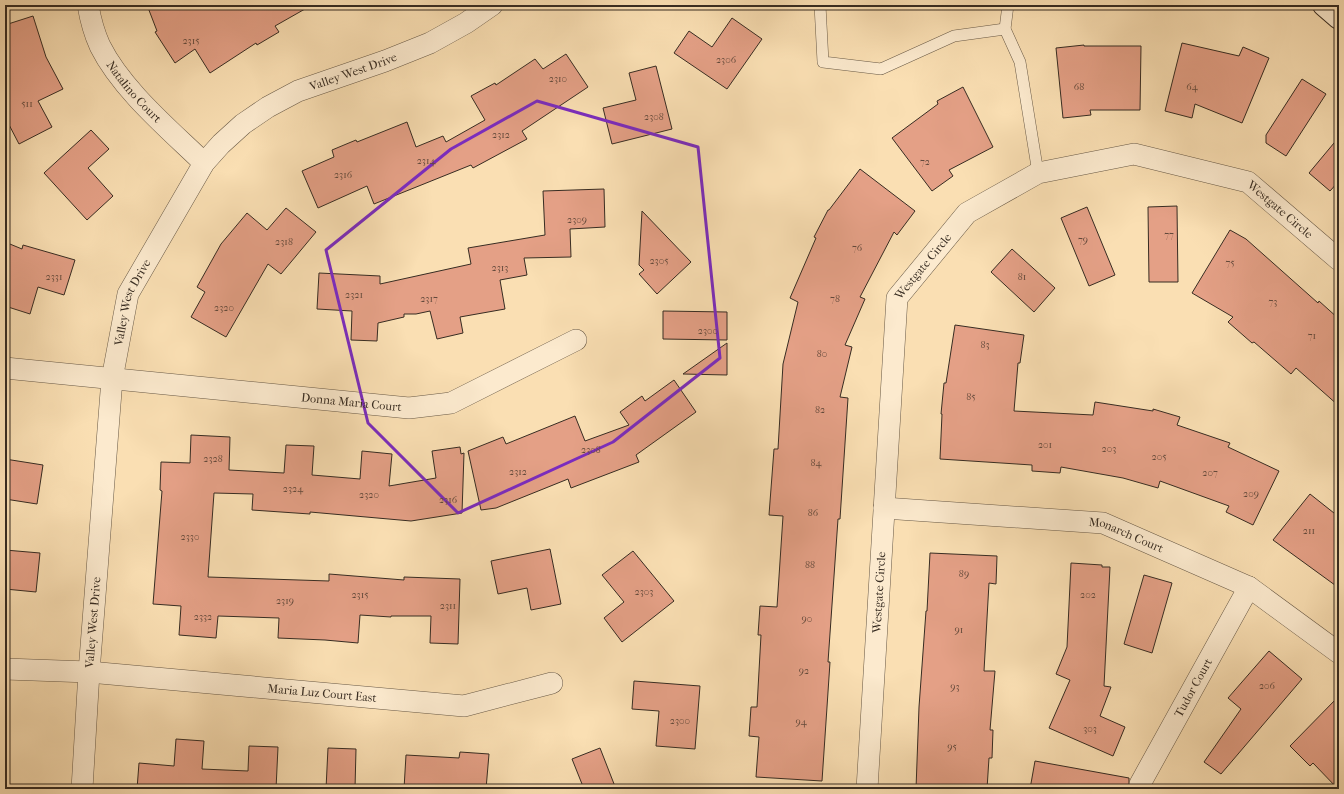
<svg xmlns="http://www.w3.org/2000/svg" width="1344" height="794" viewBox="0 0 1344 794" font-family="'IM FELL French Canon',serif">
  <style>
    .building { fill: #e4a086; stroke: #372c22 }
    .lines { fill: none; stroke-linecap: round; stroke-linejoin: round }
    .service-casing { stroke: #685946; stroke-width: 12 }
    .minor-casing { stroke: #685946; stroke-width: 22 }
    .secondary-casing { stroke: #372c22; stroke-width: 24 }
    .service { stroke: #fceace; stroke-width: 11 }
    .minor { stroke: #fceace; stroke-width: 21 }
    .secondary { stroke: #fceace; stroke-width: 22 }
    .marked { fill: none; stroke: #7b2cbf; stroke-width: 3; stroke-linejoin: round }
    .labels { text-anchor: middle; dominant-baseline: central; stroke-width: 3.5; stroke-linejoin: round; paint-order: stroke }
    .number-label { font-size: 10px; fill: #62493b }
    .street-label { font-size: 12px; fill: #372c22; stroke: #fceace }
  </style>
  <rect width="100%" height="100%" fill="#fadfb3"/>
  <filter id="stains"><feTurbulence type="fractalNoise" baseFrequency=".005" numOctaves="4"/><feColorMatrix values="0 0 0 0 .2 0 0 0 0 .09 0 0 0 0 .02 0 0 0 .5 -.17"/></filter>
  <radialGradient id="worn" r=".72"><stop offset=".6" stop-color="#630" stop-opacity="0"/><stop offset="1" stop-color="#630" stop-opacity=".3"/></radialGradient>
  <!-- building -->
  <g class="building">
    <path d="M147 5H312L275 26 279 32 257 45 256 43 210 73 195 49 175 63 155 32 157 31Z"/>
    <path d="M33 16 46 57 63 89 38 101 52 127 19 144 5 117V25Z"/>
    <path d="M732 18 762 39 727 89 674 53 689 31 712 47Z"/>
    <path d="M1182 43 1239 56 1243 47 1269 58 1242 123 1195 104 1192 118 1165 111Z"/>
    <path d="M1084 45V46H1141L1140 110H1090L1091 115 1063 118 1056 48Z"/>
    <path d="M566 54 588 87 522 131 527 139 473 168 471 165 374 204 367 186 318 208 302 171 334 157 332 150 356 140 357 142 407 122 416 147 443 136 446 142 485 120 471 96 495 83 496 85 535 59 543 69Z"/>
    <path d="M656 66 672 129 612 144 603 108 636 100 629 73Z"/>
    <path d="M1302 79 1326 94 1286 156 1266 143V135Z"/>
    <path d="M963 87 993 147 949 170 953 176 932 191 892 138 938 104 937 101Z"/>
    <path d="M91 130 109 149 88 168 113 196 87 220 44 173Z"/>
    <path d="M1339 137V181L1330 191 1309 173Z"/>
    <path d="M860 169 915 211 897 235 894 232 860 297 865 299 845 345 852 347 840 397 848 398 840 519H838L828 662H830L827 707 822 781 756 777 759 737 749 736 751 707H757L761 635H758L760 606 777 607 783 516 769 515 774 449H778L783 364 798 302 790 298 816 238 814 237 828 210H829Z"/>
    <path d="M604 189 605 227 570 229 571 257 524 258 527 275 500 280 505 309 460 317 463 333 437 339 430 311 416 314H404V317L378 323 377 341 351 340 352 311 317 309 319 273 380 276V284L471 264 468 248 545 235 543 191Z"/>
    <path d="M1177 206 1178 282H1149L1148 207Z"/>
    <path d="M1087 207 1115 275 1089 286 1061 218Z"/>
    <path d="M286 208 316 232 281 274 268 264 226 337 191 317 205 292 197 287 221 244 247 213 267 230Z"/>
    <path d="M642 211 691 262 657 294 639 274 644 270 639 265Z"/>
    <path d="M1230 230 1246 239 1318 303 1319 301 1339 319V406L1296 368 1291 374 1254 342 1252 343 1228 322 1233 317 1192 293Z"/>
    <path d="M5 242 22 249 23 245 75 260 64 295 38 287 30 314 5 306Z"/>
    <path d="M1012 249 1055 288 1034 312 991 272Z"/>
    <path d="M663 311 727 312V340L663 339Z"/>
    <path d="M955 325 1024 335 1020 363H1018L1014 411 1093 415 1095 402 1153 411V409L1180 417 1177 425 1230 443 1228 447 1279 471 1253 525 1226 512 1229 506 1160 481 1158 488 1123 478 1061 467 1060 473 1032 471V465L940 459 942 414H941L944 383H946Z"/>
    <path d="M727 343V375L683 374Z"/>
    <path d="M674 380 696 412 636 455 639 462 571 488 568 479 496 508 481 510 468 451 503 437 506 444 575 416 585 441 629 425 620 412 642 396 645 401Z"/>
    <path d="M191 435 230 437 229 470 284 473 286 445 314 446 312 475 360 479 362 451 392 454 389 486 436 478 432 451 460 447 461 454 464 453 462 513 411 521 310 512V514L252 510 253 494 214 493 208 577 329 581V574L404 580V577L460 579 458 644 430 643 431 616H391V617L360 615 358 643 325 640 278 638 279 618 218 616 216 638 179 635 181 606 153 604 162 491 160 490 161 462 190 463Z"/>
    <path d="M5 459 43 465 37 504 5 499Z"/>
    <path d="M1310 494 1339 517V588L1273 540Z"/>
    <path d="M550 549 561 604 531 610 527 588 498 594 491 561Z"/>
    <path d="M5 550 40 553 36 592 5 589Z"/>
    <path d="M633 551 674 601 622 642 604 618 624 602 602 575Z"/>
    <path d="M930 553 997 556 996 584 989 583 984 671H995L990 730H993L992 758H989L987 789H916L919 707 926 611H927Z"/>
    <path d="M1071 563 1102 565V567H1110L1104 686 1111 687 1100 716 1125 727 1113 756 1049 728 1070 680 1056 674 1067 647Z"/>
    <path d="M1144 575 1172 583 1152 653 1124 644Z"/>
    <path d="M1269 651 1302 679 1221 774 1204 762 1241 709 1228 698Z"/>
    <path d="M634 681 700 686 695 749 656 746 659 711 632 709Z"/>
    <path d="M1339 696V789H1338L1313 763 1310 766 1290 746Z"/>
    <path d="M176 739 204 741 202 769 248 771 249 746 278 747 276 789H137L139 763 174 766Z"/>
    <path d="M328 748 356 749 355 789H326Z"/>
    <path d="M600 748 616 789H584L572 759Z"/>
    <path d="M460 752 489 754 486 789H404L406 755 459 758Z"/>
    <path d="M1035 761 1129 778V789H1030Z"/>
  </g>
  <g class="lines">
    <defs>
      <g id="service">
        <path d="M820 5 823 62 881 69 954 36 1005 29"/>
        <path d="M1008 5 1005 29 1020 62 1038 173"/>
      </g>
      <g id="minor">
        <path id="s1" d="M88 5C90 17 95 35 100 46 122 90 169 129 204 163"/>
        <path id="s2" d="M5 368 409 408 451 403 576 340"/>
        <path id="s3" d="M884 508 1103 523 1249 587 1339 653"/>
        <path id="s4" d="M5 669 89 672 464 706 552 683"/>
        <path id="s5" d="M82 789 89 672 112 379 128 294 204 163 221 144 243 124 268 107 298 91 385 61 430 43 466 23 492 5"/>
        <path id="s6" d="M867 789 897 298 967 213 1038 173 1134 154 1248 182 1339 260"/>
        <path id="s7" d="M1141 789 1140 784 1249 587"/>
      </g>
      <path id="secondary" d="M1324 5 1339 18"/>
    </defs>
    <!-- service casing -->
    <use href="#service" class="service-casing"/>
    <!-- minor casing -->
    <use href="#minor" class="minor-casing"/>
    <!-- secondary casing -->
    <use href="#secondary" class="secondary-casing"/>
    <!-- service -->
    <use href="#service" class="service"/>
    <!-- minor -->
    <use href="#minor" class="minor"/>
    <!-- secondary -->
    <use href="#secondary" class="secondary"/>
  </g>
  <!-- marked area -->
  <path class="marked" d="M537 101 698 147 720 358 613 442 458 513 368 423 326 250 451 149Z"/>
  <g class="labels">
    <!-- number labels -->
    <g class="number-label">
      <text x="191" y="41">2315</text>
      <text x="726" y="60">2306</text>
      <text x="558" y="79">2310</text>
      <text x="1079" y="87">68</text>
      <text x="1192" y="87">64</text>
      <text x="27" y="104">511</text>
      <text x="654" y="117">2308</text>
      <text x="501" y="135">2312</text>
      <text x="426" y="161">2314</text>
      <text x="925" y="162">72</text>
      <text x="343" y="175">2316</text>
      <text x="577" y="220">2309</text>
      <text x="1169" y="235">77</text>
      <text x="1083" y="240">79</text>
      <text x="284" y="242">2318</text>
      <text x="857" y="248">76</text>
      <text x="659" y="261">2305</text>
      <text x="1230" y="263">75</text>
      <text x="500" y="268">2313</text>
      <text x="54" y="277">2331</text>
      <text x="1022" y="277">81</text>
      <text x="354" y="295">2321</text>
      <text x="429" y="299">2317</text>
      <text x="835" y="299">78</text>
      <text x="1273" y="302">73</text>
      <text x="224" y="308">2320</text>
      <text x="708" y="331">2300</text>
      <text x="1312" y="336">71</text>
      <text x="985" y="345">83</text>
      <text x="822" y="354">80</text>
      <text x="971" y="397">85</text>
      <text x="820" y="410">82</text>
      <text x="1045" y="445">201</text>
      <text x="1109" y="449">203</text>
      <text x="591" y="450">2308</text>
      <text x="1159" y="457">205</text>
      <text x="213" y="459">2328</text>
      <text x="816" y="463">84</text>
      <text x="518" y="472">2312</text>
      <text x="1210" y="473">207</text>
      <text x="293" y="489">2324</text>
      <text x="1251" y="494">209</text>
      <text x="369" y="495">2320</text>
      <text x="448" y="500">2316</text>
      <text x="813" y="513">86</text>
      <text x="1309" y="531">211</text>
      <text x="190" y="537">2330</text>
      <text x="810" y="565">88</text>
      <text x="964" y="574">89</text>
      <text x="644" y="592">2303</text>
      <text x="360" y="595">2315</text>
      <text x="1088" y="595">202</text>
      <text x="285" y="601">2319</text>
      <text x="448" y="606">2311</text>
      <text x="203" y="617">2332</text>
      <text x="807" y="619">90</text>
      <text x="959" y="630">91</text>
      <text x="804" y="671">92</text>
      <text x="1267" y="686">206</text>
      <text x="955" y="687">93</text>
      <text x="680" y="721">2300</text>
      <text x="801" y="722">94</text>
      <text x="1090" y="729">303</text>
      <text x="952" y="747">95</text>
    </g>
    <!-- street labels -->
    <g class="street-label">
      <text stroke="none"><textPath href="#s5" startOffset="827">Valley West Drive</textPath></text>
      <text stroke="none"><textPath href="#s1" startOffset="100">Natalino Court</textPath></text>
      <text stroke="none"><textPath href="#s6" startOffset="941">Westgate Circle</textPath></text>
      <text stroke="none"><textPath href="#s6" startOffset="533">Westgate Circle</textPath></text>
      <text stroke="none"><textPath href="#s5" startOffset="491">Valley West Drive</textPath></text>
      <text stroke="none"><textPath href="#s2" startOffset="348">Donna Maria Court</textPath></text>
      <text stroke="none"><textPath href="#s3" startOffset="245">Monarch Court</textPath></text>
      <text stroke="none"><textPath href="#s6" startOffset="197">Westgate Circle</textPath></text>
      <text stroke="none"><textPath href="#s5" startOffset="167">Valley West Drive</textPath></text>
      <text stroke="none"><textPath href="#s7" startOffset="115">Tudor Court</textPath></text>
      <text stroke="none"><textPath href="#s4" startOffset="318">Maria Luz Court East</textPath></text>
    </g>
  </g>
  <!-- margin -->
  <rect width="1344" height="794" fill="none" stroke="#fadfb3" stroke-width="20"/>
  <rect x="6" y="6" width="1332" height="782" fill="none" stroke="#372c22" stroke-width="2"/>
  <rect x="10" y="10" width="1324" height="774" fill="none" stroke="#372c22"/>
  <rect width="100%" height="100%" filter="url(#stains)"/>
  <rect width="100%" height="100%" fill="url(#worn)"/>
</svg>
